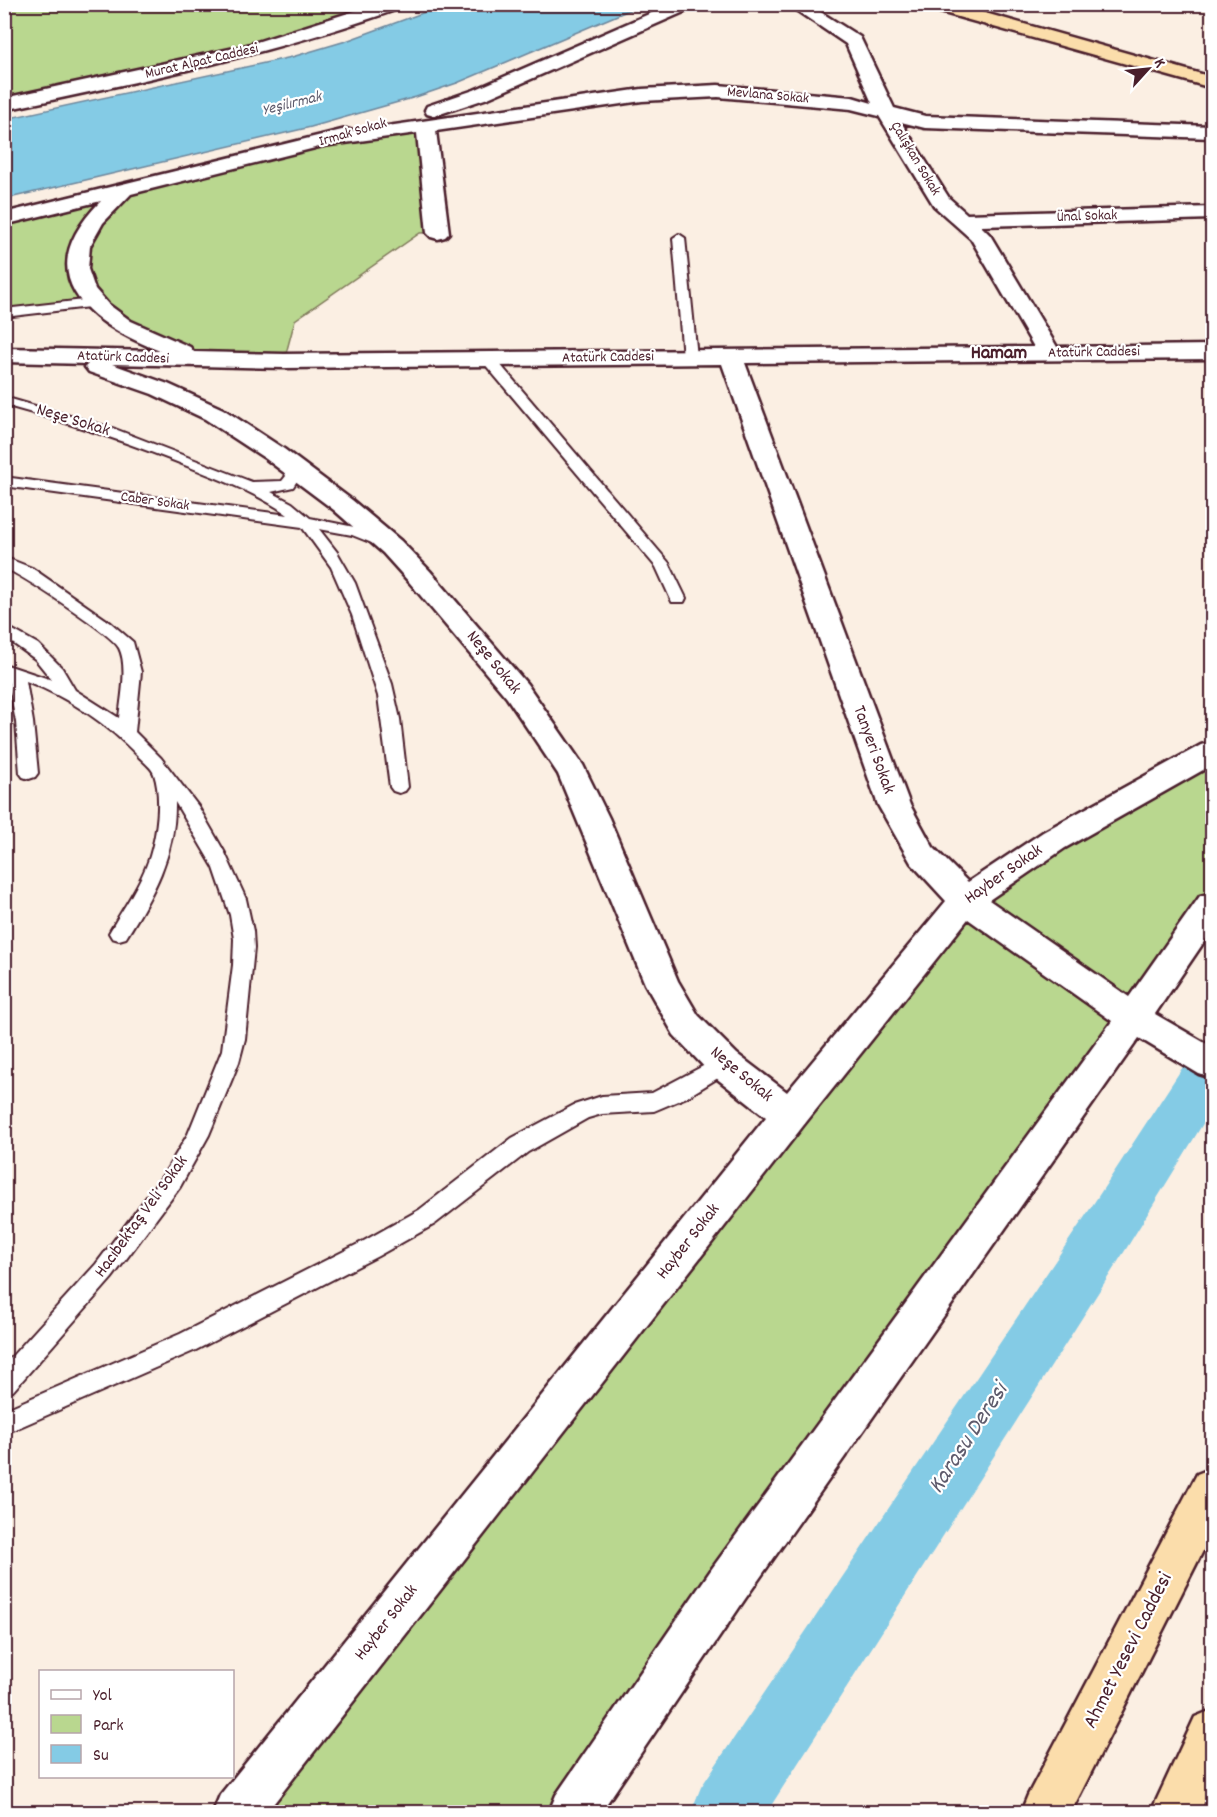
<svg xmlns="http://www.w3.org/2000/svg" width="1217" height="1817" viewBox="0 0 1217 1817" font-family="Dekko,sans-serif">
  <style>
    .green { fill: #b9d78f; stroke: #827b5d; stroke-width: 1.5 }
    .water { fill: #84cbe5; stroke: #6d869b; stroke-width: 1.5 }
    .lines { fill: none; stroke-linecap: round; stroke-linejoin: round }
    .canal { fill: #84cbe5; fill-rule: evenodd }
    .lane-casing { stroke: #4a1f2b; stroke-width: 4 }
    .street-casing { stroke: #4a1f2b; stroke-width: 5 }
    .highway-casing { stroke: #4a1f2b; stroke-width: 5 }
    .lane { fill: #fff; fill-rule: evenodd }
    .street { fill: #fff; fill-rule: evenodd }
    .highway { fill: #fbddab; fill-rule: evenodd }
    .labels { text-anchor: middle; dominant-baseline: central; stroke-width: 4.5; stroke-linejoin: round; paint-order: stroke }
    .far-street-label { font-size: 15px; fill: #4a1f2b; stroke: #fff }
    .far-water-label { font-size: 16px; font-style: italic; fill: #5e5b6c; stroke: #fff }
    .street-label { font-size: 18px; fill: #4a1f2b; stroke: #fff }
    .far-district-label { font-size: 20px; font-weight: bold; fill: #4a1f2b; stroke: #fff }
    .near-street-label { font-size: 21px; fill: #4a1f2b; stroke: #fff }
    .near-water-label { font-size: 24px; font-style: italic; fill: #5e5b6c; stroke: #fff }
  </style>
  <rect width="100%" height="100%" fill="#fbefe3"/>
  <filter id="ink" filterUnits="userSpaceOnUse"><feTurbulence type="fractalNoise" baseFrequency=".0167" numOctaves="2"/><feDisplacementMap in="SourceGraphic" scale="12" xChannelSelector="R" yChannelSelector="G"/><feConvolveMatrix kernelMatrix="1 2 1 2 8 2 1 2 1" color-interpolation-filters="sRGB"/></filter>
  <g filter="url(#ink)">
    <!-- green -->
    <g class="green">
      <path d="M4 5H395L354 20 5 104Z"/>
      <path d="M426 127 438 232 420 233 295 320 284 361 183 352 93 303 5 313V219L325 141Z"/>
      <path d="M1212 752V905L1135 1019 573 1812H237L790 1115 965 900 1151 786Z"/>
    </g>
    <!-- water -->
    <path class="water" d="M444 5H641L457 83 416 97 311 127 5 199V119L292 57 346 41Z"/>
    <g class="lines">
      <!-- canal -->
      <path class="canal" d="M1212 1044V1109L1126 1249 767 1812H691L701 1787 1086 1215 1194 1050Z"/>
      <defs>
        <g id="lane">
          <path d="M679 234 685 238 697 357 690 361 683 357 673 238Z"/>
          <path d="M93 299 100 303 98 306 4 317V309Z"/>
          <path d="M488 355 493 356 669 563 686 598 684 602H672L656 567 483 362 481 359Z"/>
          <path d="M4 397 115 429 252 482 282 481 286 476 280 463 287 459 292 460 300 476 293 487 271 492 292 503 310 518 364 529 388 539 390 542 388 545 382 547 352 535 319 529 337 552 355 583 392 684 400 719 408 787 405 791 399 793 393 791 390 787 378 696 352 615 331 567 302 527 4 486V477L288 515C261 495 228 483 197 470 134 444 70 423 4 405Z"/>
          <path d="M4 557 32 568 111 623 133 642 141 672 135 732 161 758 198 806 225 853 246 899 253 931 254 948 245 1039 239 1062 209 1135 180 1187 112 1278 13 1391 4 1394V1365L96 1264 164 1174 188 1134 222 1050 233 965 234 939 230 915 214 868 175 802C176 854 153 895 126 938L119 940 112 938 109 933C123 908 141 884 150 856 157 833 162 798 154 774 152 768 144 762 139 757 107 723 69 698 26 681L33 722 38 773 35 777 29 779 23 777 20 773 16 722 7 676 4 675V664L52 680 35 659 4 637V625L38 644 62 668 75 690 119 718C121 699 128 665 119 648 112 634 22 575 4 568Z"/>
          <path d="M724 1055 731 1058 735 1064 731 1070 687 1097 654 1111 602 1114 588 1118 528 1152 435 1224 378 1256 196 1350 4 1434V1410L180 1334 362 1242 419 1210 512 1138 574 1105 602 1096 652 1093Z"/>
        </g>
        <g id="street">
          <path d="M377 4H403L401 8C272 54 139 82 4 110V98L244 46Z"/>
          <path d="M672 4H695L693 8 488 98 434 116 427 114 425 110 427 106 474 90Z"/>
          <path d="M787 4H808L860 37 894 108 925 116 1212 126V138L925 128 901 122 949 198 967 214 1212 207V219L981 226 990 235 1057 347 1212 345V359L745 363 910 805 933 847 968 882 1043 832 1201 745 1212 742V765L1065 848 989 900 1129 997 1200 896 1212 893V930L1155 1014 1212 1047V1078L1199 1074 1139 1038 745 1599 601 1812H549L556 1795 713 1567 1112 1021 968 919 803 1126 267 1812H213L220 1795 766 1117 711 1074 674 1035 645 984 558 774 507 698 410 583 383 553 334 510 266 459 205 419 152 394 89 372 85 367 88 364 4 362V348L160 351C85 322 28 274 101 201L4 225V213L346 129 353 131 642 89 718 85 852 97 872 103 846 44ZM718 97 851 109 879 116 934 206 971 239 1034 347 284 354 194 352 190 347 131 321 108 304 95 289 88 269 90 246 103 223 131 194 323 146 417 133 427 233 431 237 438 239 445 237 449 233 436 131 642 101ZM112 364 284 368 722 364 878 805 911 863 946 901 787 1092 737 1054 698 1015 678 981 609 818 583 765 527 684 430 571 401 541 352 500 284 449 223 409 168 384Z"/>
        </g>
        <g id="highway">
          <path d="M924 4H953L1212 77V88L926 8Z"/>
          <path d="M1212 1468V1533L1071 1812H1021L1028 1795 1197 1474Z"/>
          <path d="M1212 1710V1786L1200 1812H1151L1195 1717Z"/>
        </g>
      </defs>
      <!-- lane casing -->
      <use href="#lane" class="lane-casing"/>
      <!-- street casing -->
      <use href="#street" class="street-casing"/>
      <!-- highway casing -->
      <use href="#highway" class="highway-casing"/>
      <!-- lane -->
      <use href="#lane" class="lane"/>
      <!-- street -->
      <use href="#street" class="street"/>
      <!-- highway -->
      <use href="#highway" class="highway"/>
    </g>
  </g>
  <g class="labels">
    <!-- far-street labels -->
    <g class="far-street-label">
      <text transform="translate(202 62) rotate(-13)">Murat Alpat Caddesi</text>
      <text transform="translate(768 96) rotate(5)">Mevlana Sokak</text>
      <text transform="translate(353 133) rotate(-16)">Irmak Sokak</text>
      <text transform="translate(915 159) rotate(59)">Çalışkan Sokak</text>
      <text transform="translate(1087 217) rotate(-2)">Ünal Sokak</text>
      <text transform="translate(1094 353) rotate(-1)">Atatürk Caddesi</text>
      <text transform="translate(123 358) rotate(2)">Atatürk Caddesi</text>
      <text transform="translate(608 358) rotate(-1)">Atatürk Caddesi</text>
      <text transform="translate(155 502) rotate(8)">Caber Sokak</text>
    </g>
    <!-- far-water labels -->
    <g class="far-water-label">
      <text transform="translate(292 104) rotate(-14)">Yeşilırmak</text>
    </g>
    <!-- street labels -->
    <g class="street-label">
      <text transform="translate(73 421) rotate(17)">Neşe Sokak</text>
      <text transform="translate(493 663) rotate(51)">Neşe Sokak</text>
      <text transform="translate(873 750) rotate(70)">Tanyeri Sokak</text>
      <text transform="translate(1004 875) rotate(-35)">Hayber Sokak</text>
      <text transform="translate(741 1075) rotate(40)">Neşe Sokak</text>
      <text transform="translate(142 1217) rotate(-54)">Hacıbektaş Veli Sokak</text>
      <text transform="translate(689 1242) rotate(-52)">Hayber Sokak</text>
      <text transform="translate(387 1623) rotate(-52)">Hayber Sokak</text>
    </g>
    <!-- far-district labels -->
    <g class="far-district-label">
      <text x="999" y="354">Hamam</text>
    </g>
    <!-- near-street labels -->
    <g class="near-street-label">
      <text transform="translate(1129 1651) rotate(-63)">Ahmet Yesevi Caddesi</text>
    </g>
    <!-- near-water labels -->
    <g class="near-water-label">
      <text transform="translate(969 1439) rotate(-57)">Karasu Deresi</text>
    </g>
  </g>
  <!-- margin -->
  <rect width="1217" height="1817" fill="none" stroke="#fff" stroke-width="24"/>
  <rect x="12" y="12" width="1193" height="1793" fill="none" stroke="#4a1f2b" stroke-width="2" filter="url(#ink)"/>
  <!-- legend -->
  <rect x="39" y="1670" width="195" height="108" fill="#ffffff" stroke="#b7a5aa" stroke-width="1.5"/>
  <rect x="51" y="1690" width="30" height="9" fill="#ffffff" stroke="#b7a5aa" stroke-width="1.5"/>
  <text x="93" y="1700" font-size="18" fill="#4a1f2b">Yol</text>
  <rect x="51" y="1715" width="30" height="18" fill="#b9d78f" stroke="#b7a5aa" stroke-width="1.5"/>
  <text x="93" y="1730" font-size="18" fill="#4a1f2b">Park</text>
  <rect x="51" y="1745" width="30" height="18" fill="#84cbe5" stroke="#b7a5aa" stroke-width="1.5"/>
  <text x="93" y="1760" font-size="18" fill="#4a1f2b">Su</text>
  <!-- north arrow -->
  <g transform="translate(1148 69) rotate(63)" stroke="#ffffff" stroke-width="4.5" paint-order="stroke">
  <path d="M0-4.5L10 22L0 15L-10 22Z" fill="#4a1f2b"/>
  <text y="-9" font-size="16" font-weight="bold" text-anchor="middle" fill="#4a1f2b">K</text>
  </g>
</svg>
